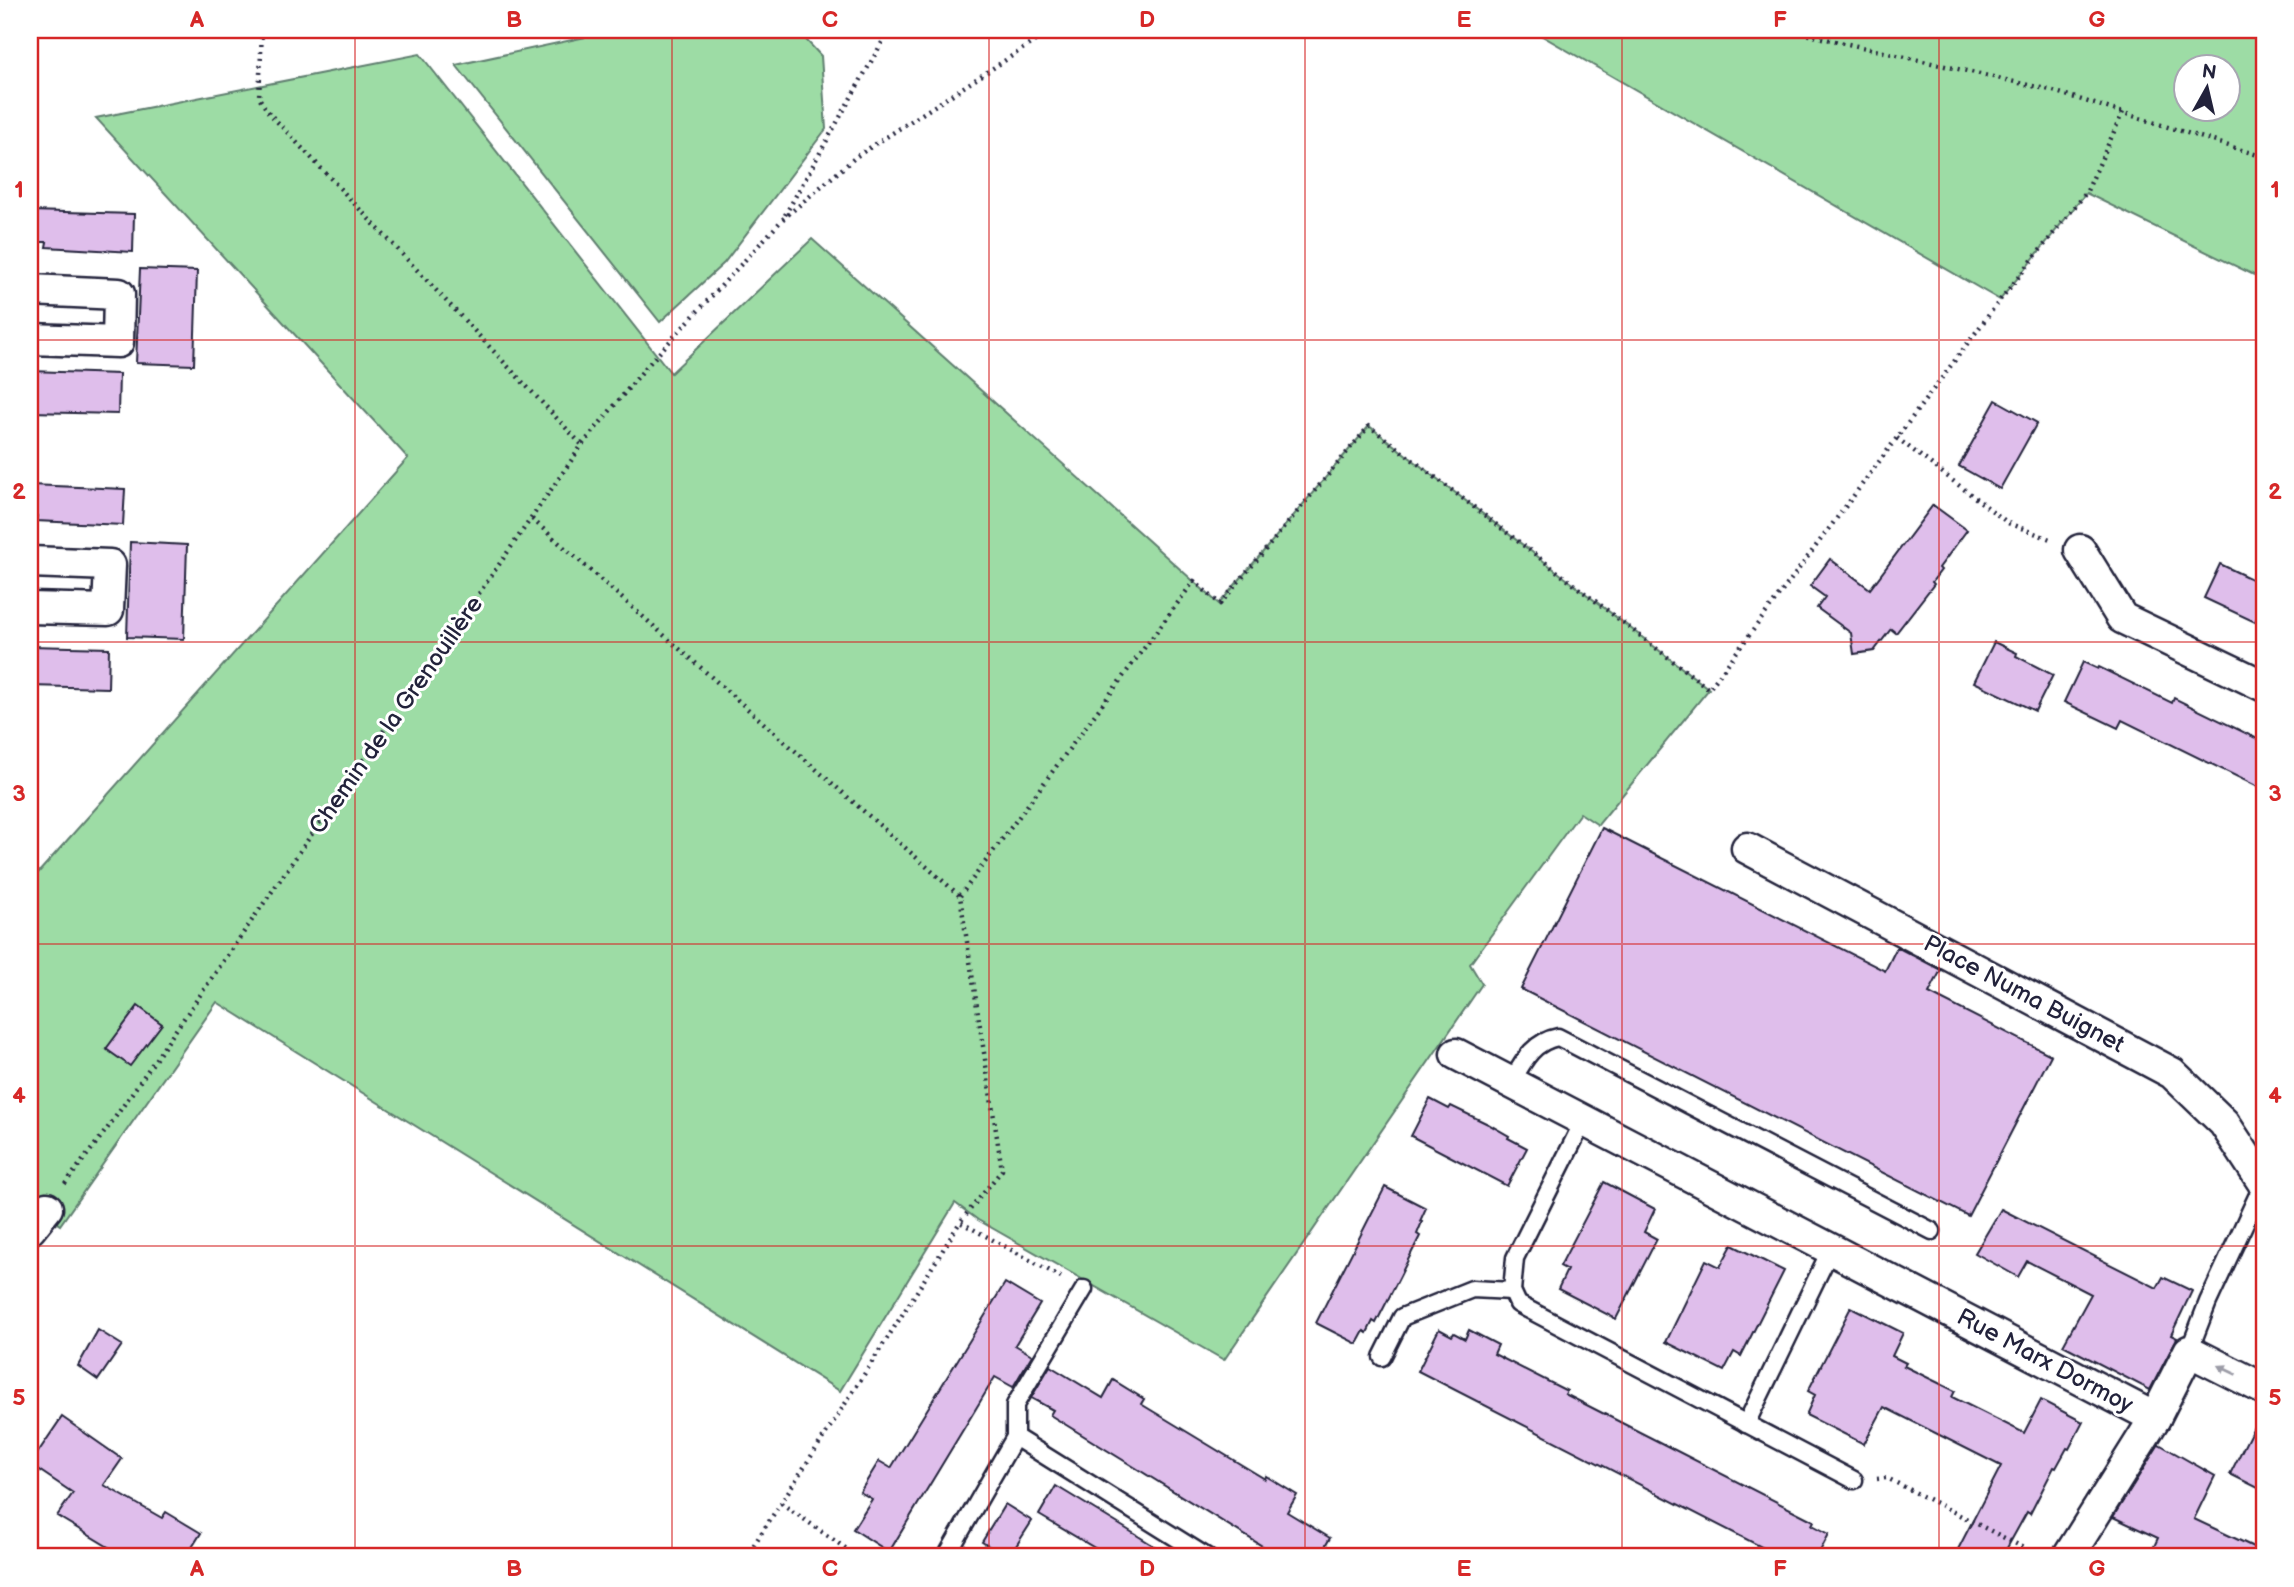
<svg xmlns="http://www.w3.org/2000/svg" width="2294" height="1587" viewBox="0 0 2294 1587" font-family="'Balsamiq Sans',sans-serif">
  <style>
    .green { fill: #9ddca5; stroke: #607f70; stroke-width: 2; fill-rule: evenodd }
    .building { fill: #dfbeeb; stroke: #22223b; stroke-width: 2 }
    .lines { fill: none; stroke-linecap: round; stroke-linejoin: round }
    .service-casing { stroke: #22223b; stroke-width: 21 }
    .minor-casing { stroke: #22223b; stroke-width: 35 }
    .path { stroke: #22223b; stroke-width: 4.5; stroke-dasharray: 2 5; stroke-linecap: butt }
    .service { stroke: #fff; stroke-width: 16 }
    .minor { stroke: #fff; stroke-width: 30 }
    .oneway { fill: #9c9ca7 }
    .grid { fill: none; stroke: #d62828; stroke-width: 2; stroke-opacity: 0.55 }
    .labels { text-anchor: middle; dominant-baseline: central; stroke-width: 6; stroke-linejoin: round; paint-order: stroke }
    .street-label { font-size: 24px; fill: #22223b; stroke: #fff }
    .neatline { fill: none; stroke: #d62828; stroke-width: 2.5 }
    .grid-label { font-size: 23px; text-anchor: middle; font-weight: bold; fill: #d62828 }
  </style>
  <rect width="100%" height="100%" fill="#fff"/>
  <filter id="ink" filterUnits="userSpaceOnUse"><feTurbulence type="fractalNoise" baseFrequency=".0143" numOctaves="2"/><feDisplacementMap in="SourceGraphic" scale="14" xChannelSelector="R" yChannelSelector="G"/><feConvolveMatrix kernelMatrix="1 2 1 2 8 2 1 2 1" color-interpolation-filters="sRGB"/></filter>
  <g filter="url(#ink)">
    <!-- green -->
    <g class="green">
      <path d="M618 30H797L821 56 826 129 724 263 660 322 456 65Z"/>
      <path d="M1532 30H2264V280L2086 193 2000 300ZM2186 66H2228V108H2186Z"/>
      <path d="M420 54 671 373 812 239 1219 604 1369 426 1709 689 1598 825 1580 813 1470 964 1482 984 1224 1360 978 1220 955 1203 840 1391 217 1002 60 1225 30 1204V882L408 458 96 118Z"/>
    </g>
    <!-- building -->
    <g class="building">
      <path d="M30 211 134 214 133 252 46 247 47 242H30Z"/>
      <path d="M140 269 197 271 194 365 136 363Z"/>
      <path d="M30 371 119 374 118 414 30 412Z"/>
      <path d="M1996 400 2037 423 2000 489 1959 466Z"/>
      <path d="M30 485 125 489 123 525 36 521 37 516H30Z"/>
      <path d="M1933 505 1967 530 1939 568 1941 570 1932 582 1934 584 1896 633 1891 629 1874 651 1854 654 1851 633 1817 608 1825 597 1810 586 1830 559 1870 589Z"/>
      <path d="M130 542 187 545 184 639 127 637Z"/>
      <path d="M2220 564 2264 585V603L2255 622 2204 598Z"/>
      <path d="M1994 642 2017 653 2016 656 2053 675 2035 711 1974 682Z"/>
      <path d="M30 646 109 648 108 688 30 686Z"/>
      <path d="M2083 662 2098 669 2099 667 2172 703 2174 698 2264 742V790L2122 720 2118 728 2064 702Z"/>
      <path d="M1602 828 1885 971 1897 947 1902 950 1941 970 1929 993 2051 1055 1968 1216 1521 989Z"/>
      <path d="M138 1006 162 1024 130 1066 106 1049Z"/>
      <path d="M1430 1099 1449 1109 1451 1106 1488 1124 1509 1136 1508 1138 1527 1148 1507 1186 1411 1136Z"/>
      <path d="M1604 1182 1655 1209 1644 1232 1657 1239 1616 1319 1558 1289 1567 1270 1560 1266Z"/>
      <path d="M1385 1187 1426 1208 1420 1221 1422 1222 1417 1234 1420 1236 1401 1274 1376 1323 1373 1321 1367 1333 1364 1331 1357 1344 1316 1323Z"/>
      <path d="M2001 1209 2157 1288 2163 1277 2192 1291 2171 1335 2177 1338 2150 1390 2063 1345 2091 1294 2027 1261 2018 1277 1975 1253Z"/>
      <path d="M1732 1245 1784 1271 1741 1356 1734 1352 1724 1371 1666 1342 1706 1260 1720 1267Z"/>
      <path d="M1005 1283 1040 1304 1015 1345 1032 1355 1013 1387 995 1377 889 1552 853 1529 872 1499 860 1492 879 1461 891 1468Z"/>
      <path d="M1851 1307 1903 1333 1892 1356 1906 1363 1904 1366 1955 1391 1952 1397 2024 1433 2041 1400 2083 1422 2069 1449 2067 1448 2056 1468 2054 1467 2030 1514 2027 1512 2002 1557H1954L2001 1466 1884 1407 1864 1444 1806 1415 1815 1395 1808 1391Z"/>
      <path d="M1439 1329 1452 1336 1454 1333 1465 1339 1469 1330 1498 1345 1494 1354 1567 1391 1565 1394 1814 1521 1812 1525 1829 1534 1817 1557H1781L1418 1371Z"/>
      <path d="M98 1330 122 1345 98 1380 78 1366Z"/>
      <path d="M1050 1366 1103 1398 1113 1380 1144 1399 1141 1404 1265 1479 1266 1476 1297 1495 1287 1512 1330 1538 1319 1557H1280L1050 1415 1053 1410 1031 1398Z"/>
      <path d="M2264 1407V1491L2230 1474Z"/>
      <path d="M62 1417 122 1459 104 1485 162 1518 166 1512 201 1533 186 1557H125L57 1516 73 1493 30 1464Z"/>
      <path d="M2159 1444 2215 1476 2194 1519 2264 1552V1557H2149L2158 1538 2113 1517Z"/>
      <path d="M1056 1486 1125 1528 1172 1557H1110L1039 1515Z"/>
      <path d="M1005 1504 1032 1521 1009 1557H1006L982 1542Z"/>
    </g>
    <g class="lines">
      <defs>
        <g id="service">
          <path d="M1511 1083C1523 1062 1532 1042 1558 1037L1932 1231"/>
          <path d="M1584 1120 1515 1258 1512 1291 1518 1304 1854 1480"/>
          <path d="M2189 1351 2208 1302 2263 1184"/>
          <path d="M1382 1357 1402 1317 1472 1289 1512 1291"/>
          <path d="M1746 1424 1831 1249"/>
          <path d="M1015 1437V1405L1084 1289"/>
          <path d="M946 1557 1015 1437 1207 1557"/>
        </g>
        <g id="minor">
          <path d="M30 290 119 294 118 342 30 339"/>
          <path d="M2080 550 2122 618 2264 686"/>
          <path d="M30 562 110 565 108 610 30 608"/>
          <path d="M1747 848 2172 1073 2224 1123 2264 1184"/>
          <path d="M1456 1054 2155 1418 2189 1351 2264 1389"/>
          <path d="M30 1229 47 1208"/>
          <path d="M2068 1557 2155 1418"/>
        </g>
      </defs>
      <!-- service casing -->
      <use href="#service" class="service-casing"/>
      <!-- minor casing -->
      <use href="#minor" class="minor-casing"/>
      <!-- path -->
      <g class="path">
        <path d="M262 30 259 98 269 113 582 445"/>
        <path d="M1787 30 2050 90 2264 157"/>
        <path d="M785 215 889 30"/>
        <path d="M1897 438 2008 523 2050 539"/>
        <path d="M532 519 960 896 1002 1170 960 1222"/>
        <path d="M960 896 1194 581 1220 604 1369 426 1709 689 2000 300 2086 193 2123 112"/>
        <path d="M65 1184 107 1129 582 445 646 367 783 219 857 156 1052 30"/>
        <path d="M1877 1479 1887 1478 2036 1554"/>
        <path d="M781 1503 858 1557"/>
        <path d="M746 1557C818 1445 891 1335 960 1222L1061 1277"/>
      </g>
      <!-- service -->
      <use href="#service" class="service"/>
      <!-- minor -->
      <use href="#minor" class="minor"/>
    </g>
    <!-- one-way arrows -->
    <defs><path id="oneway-solid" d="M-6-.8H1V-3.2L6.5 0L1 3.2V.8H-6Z" transform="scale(1.75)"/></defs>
    <use class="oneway" href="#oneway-solid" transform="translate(2227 1370) rotate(-154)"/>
  </g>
  <!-- grid -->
  <path class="grid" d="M355 30V1557M672 30V1557M989 30V1557M1305 30V1557M1622 30V1557M1939 30V1557M30 340H2264M30 642H2264M30 944H2264M30 1246H2264"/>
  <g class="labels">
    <!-- street labels -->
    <g class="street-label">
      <text transform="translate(396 715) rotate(-55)">Chemin de la Grenouillère</text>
      <text transform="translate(2024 994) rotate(28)">Place Numa Buignet</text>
      <text transform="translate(2045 1361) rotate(28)">Rue Marx Dormoy</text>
    </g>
  </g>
  <!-- margin -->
  <rect width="2294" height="1587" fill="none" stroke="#fff" stroke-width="77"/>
  <!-- north arrow -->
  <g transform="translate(2207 88) rotate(8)"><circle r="33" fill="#ffffff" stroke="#a7a7b1" stroke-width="2"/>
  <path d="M0-5L12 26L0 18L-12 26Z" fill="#22223b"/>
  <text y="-10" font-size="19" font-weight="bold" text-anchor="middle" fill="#22223b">N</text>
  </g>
  <rect x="38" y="38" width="2218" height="1510" class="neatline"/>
  <g class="grid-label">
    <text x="197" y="27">A</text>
    <text x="514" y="27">B</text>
    <text x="830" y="27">C</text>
    <text x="1147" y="27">D</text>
    <text x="1464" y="27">E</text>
    <text x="1780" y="27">F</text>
    <text x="2097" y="27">G</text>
    <text x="19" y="197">1</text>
    <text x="2275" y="197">1</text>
    <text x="19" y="499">2</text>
    <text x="2275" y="499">2</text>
    <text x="19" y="801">3</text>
    <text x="2275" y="801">3</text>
    <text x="19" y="1103">4</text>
    <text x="2275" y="1103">4</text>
    <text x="19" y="1405">5</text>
    <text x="2275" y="1405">5</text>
    <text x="197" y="1576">A</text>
    <text x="514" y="1576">B</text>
    <text x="830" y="1576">C</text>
    <text x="1147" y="1576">D</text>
    <text x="1464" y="1576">E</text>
    <text x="1780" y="1576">F</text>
    <text x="2097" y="1576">G</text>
  </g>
</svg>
